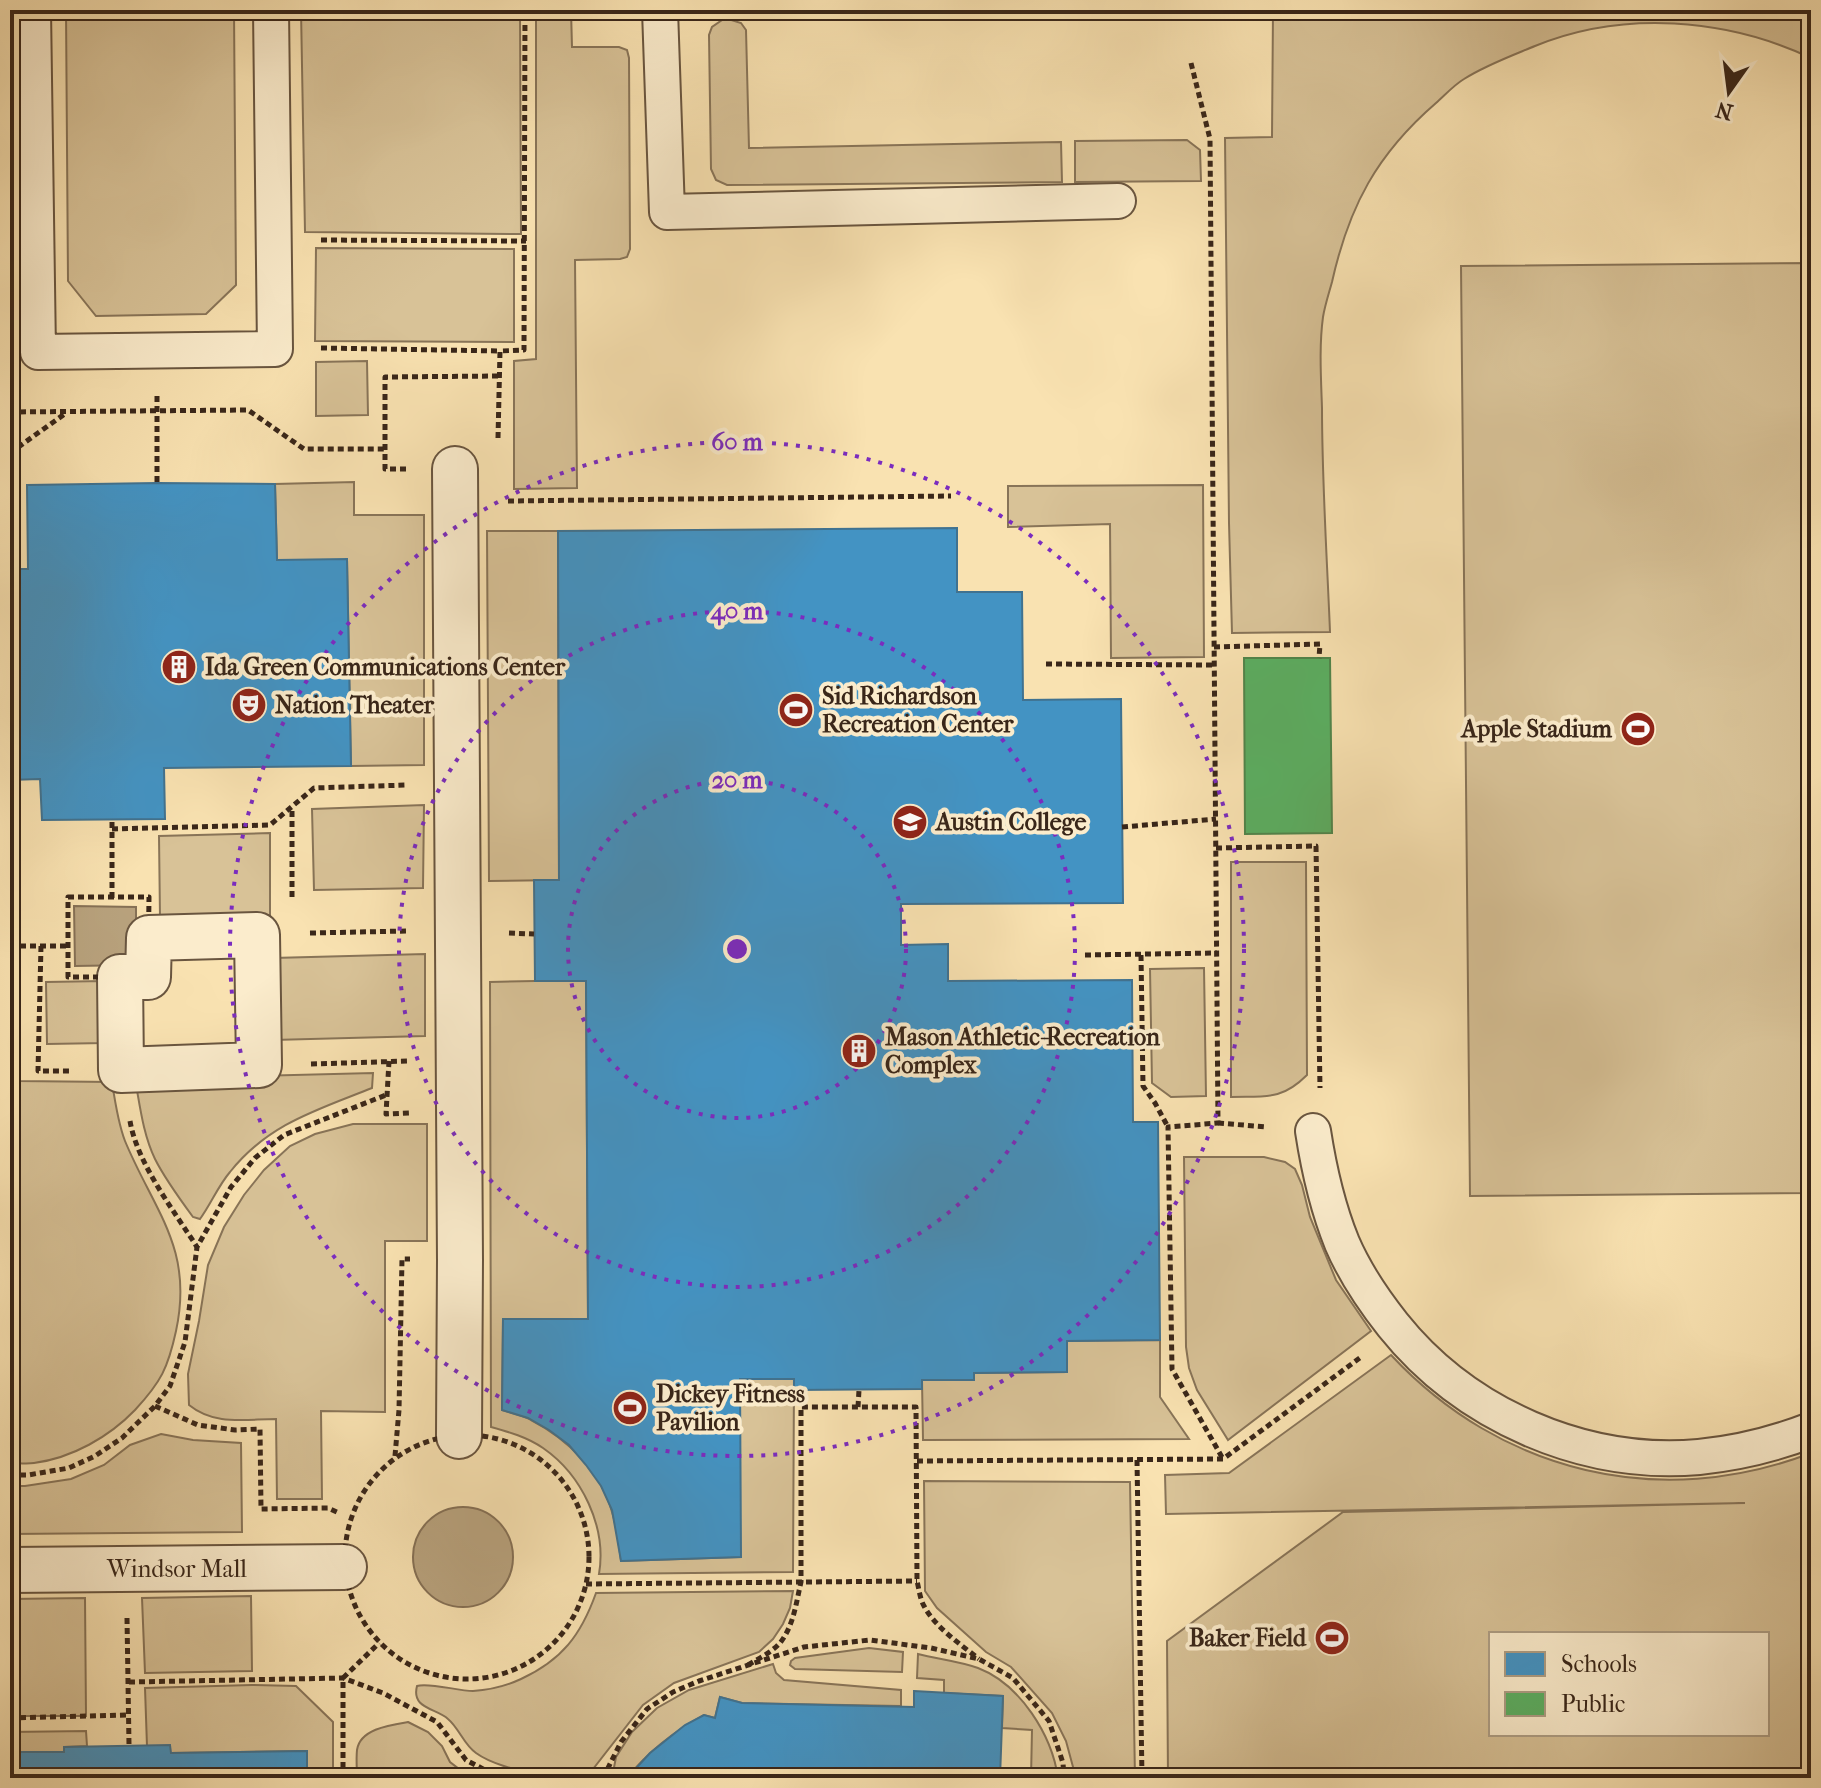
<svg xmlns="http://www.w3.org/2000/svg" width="1821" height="1788" viewBox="0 0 1821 1788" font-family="'IM FELL French Canon',serif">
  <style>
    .green { fill: #d8c297; stroke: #887458; stroke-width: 2; fill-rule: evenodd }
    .water { fill: #b8a27d; stroke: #857055; stroke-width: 2 }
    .schools { fill: #4393c3; stroke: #407290; stroke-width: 2 }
    .public { fill: #5aae61; stroke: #50854b; stroke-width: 2 }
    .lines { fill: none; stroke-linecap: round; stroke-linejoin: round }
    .lane-casing { stroke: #69553f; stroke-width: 38 }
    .street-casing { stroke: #69553f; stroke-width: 48 }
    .path { stroke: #392619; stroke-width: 5; stroke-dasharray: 6 4; stroke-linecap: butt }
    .lane { stroke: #fbeccc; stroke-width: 34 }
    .street { stroke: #fbeccc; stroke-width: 44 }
    .ring { fill: none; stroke: #7b2cbf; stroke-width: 4; stroke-dasharray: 4 8 }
    .labels { text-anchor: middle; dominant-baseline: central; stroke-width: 8; stroke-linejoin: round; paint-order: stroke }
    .poi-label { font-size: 24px; font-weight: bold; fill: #392619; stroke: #fbeccc; text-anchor: start }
    .street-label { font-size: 24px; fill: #392619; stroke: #fbeccc }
    .centre { fill: #7b2cbf; stroke: #fbeccc; stroke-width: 4 }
    .ring-label { font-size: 24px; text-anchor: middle; font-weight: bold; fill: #7b2cbf; stroke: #fbeccc; stroke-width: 8; stroke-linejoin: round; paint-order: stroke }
  </style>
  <rect width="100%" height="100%" fill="#f9e2b1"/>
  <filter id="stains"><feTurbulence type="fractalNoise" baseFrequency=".0025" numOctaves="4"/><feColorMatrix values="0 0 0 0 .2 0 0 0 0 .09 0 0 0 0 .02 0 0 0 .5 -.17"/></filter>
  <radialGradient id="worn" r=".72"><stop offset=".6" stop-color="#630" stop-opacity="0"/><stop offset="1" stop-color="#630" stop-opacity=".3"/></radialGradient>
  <!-- green -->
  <g class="green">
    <path d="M66 10H234L236 285 206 314 96 316 68 281Z"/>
    <path d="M301 10H520L521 234 305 232Z"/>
    <path d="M536 10H571L572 47H619L627 50 629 58 630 249 627 257 620 259 575 260 577 488 514 489V361L536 359Z"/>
    <path d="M1273 10H1811V58C1726 18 1623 10 1535 46 1511 56 1486 65 1464 79 1454 85 1445 95 1436 103 1377 154 1349 206 1332 282 1329 293 1325 305 1323 317 1319 346 1321 378 1322 408 1322 483 1327 557 1330 632L1232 633 1229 523 1225 138 1272 137Z"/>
    <path d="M725 18 741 23 746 30 749 148 1061 142 1062 182 727 185 716 180 711 169 709 35 712 27Z"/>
    <path d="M1187 140 1200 150 1201 181 1075 182V141Z"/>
    <path d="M316 248 514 249V342L315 341Z"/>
    <path d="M1811 263V1193L1470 1196 1461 266Z"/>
    <path d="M367 361 368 415 316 416V362Z"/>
    <path d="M354 482V515H424V765L351 766 347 560H277L275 484Z"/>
    <path d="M1203 485 1204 657 1111 658 1110 524 1008 527V486Z"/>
    <path d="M487 531H558L559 880 489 881Z"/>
    <path d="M424 805 423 888 314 890 312 809Z"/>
    <path d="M270 833V915L160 917 159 836Z"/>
    <path d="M1231 862H1306L1307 1075C1281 1101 1265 1096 1231 1097Z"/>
    <path d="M425 954V1036L273 1040V958Z"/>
    <path d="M10 965H14L18 1081 112 1082C115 1102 118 1123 125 1141 154 1211 194 1248 176 1331 168 1368 161 1382 135 1410 109 1437 72 1458 34 1463 27 1464 18 1463 10 1463Z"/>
    <path d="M1204 968 1206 1096 1171 1097 1152 1083 1150 969Z"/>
    <path d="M104 981 105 1043 47 1044 46 982Z"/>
    <path d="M535 981H586L588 1319 503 1320 502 1410C511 1413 522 1415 531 1420 568 1439 601 1472 612 1512 617 1528 619 1545 621 1561L740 1557V1379H794L793 1572 599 1574C607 1527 582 1475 543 1448 527 1437 509 1432 491 1427L490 982Z"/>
    <path d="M373 1073 372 1088C317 1110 268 1124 230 1172 218 1186 211 1204 200 1219L193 1217C179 1198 165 1179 155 1159 143 1134 140 1106 135 1079Z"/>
    <path d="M353 1124H427V1241H385V1412L321 1411 322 1499H277L276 1419C245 1419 215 1426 189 1405L188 1374 199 1321 208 1265 224 1227 244 1195 264 1170 290 1146 315 1134Z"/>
    <path d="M1184 1157H1264L1285 1162 1295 1169 1302 1185 1310 1217 1336 1280 1371 1331 1228 1440 1197 1390 1189 1368 1186 1347Z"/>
    <path d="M1160 1340V1397L1189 1439 923 1440 922 1380H973L974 1373 1067 1372V1341Z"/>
    <path d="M1391 1355C1501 1473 1660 1511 1811 1453V1778H1168L1167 1641 1343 1512 1745 1503 1166 1514 1165 1475 1229 1473ZM1491 1634H1767V1734H1491Z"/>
    <path d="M161 1434 193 1440 241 1443 242 1532 10 1534V1486H25L71 1479 104 1465 130 1445Z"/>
    <path d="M924 1481 1130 1482 1135 1778H1076L1066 1741 1052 1713 1011 1667 986 1652 937 1608 925 1591Z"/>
    <path d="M793 1591 790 1608 783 1624 773 1639 759 1652 674 1683 643 1705 586 1778C574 1778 559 1780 548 1778 526 1772 494 1766 476 1753 464 1745 459 1728 448 1719 436 1708 411 1709 417 1686 428 1682 458 1691 473 1691 489 1690 506 1686 521 1679 562 1660 581 1635 596 1593Z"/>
    <path d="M251 1596 252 1671 145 1673 142 1598Z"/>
    <path d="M85 1598 86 1716H10V1599Z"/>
    <path d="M869 1648 903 1652 902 1672 795 1669 790 1665 791 1661 795 1658Z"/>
    <path d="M918 1654C937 1659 959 1661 978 1668 1020 1684 1052 1735 1058 1778H1031L1032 1730 1002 1728 1003 1696 944 1693V1680L917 1678Z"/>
    <path d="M773 1664 776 1673 784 1680 901 1690V1706L742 1703 720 1697 715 1718 704 1715C675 1731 648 1752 627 1778H612L616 1757 632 1732 657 1708 689 1690Z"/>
    <path d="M252 1685 296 1686 333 1722V1778H307L306 1751 171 1753 147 1746 145 1688Z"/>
    <path d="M408 1722 428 1732 442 1746 450 1762 467 1775 477 1778H357C357 1769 356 1759 357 1750 360 1729 390 1725 408 1722Z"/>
    <path d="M86 1731 87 1746 65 1747 64 1752H10V1732Z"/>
  </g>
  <!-- water -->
  <g class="water">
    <path d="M74 906 136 907V965L75 966Z"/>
    <circle cx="463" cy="1557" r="50"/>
  </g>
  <!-- schools -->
  <g class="schools">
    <path d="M157 483 275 484 277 560 347 559 351 766 164 768 165 819 42 820 40 779 10 780V569H28L27 485Z"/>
    <path d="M957 528V592H1022L1023 700 1121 699 1123 903 901 904V945L948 944V981L1132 980 1133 1122H1158L1160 1340 1067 1341V1372L974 1373V1380H922V1389L794 1390V1379H740L741 1557 621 1561 612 1510 601 1486 586 1465 569 1445 549 1430 528 1418 502 1410 503 1319H588L586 981H535L534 880H559L558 531Z"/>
    <path d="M17 779V842H10V780Z"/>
    <path d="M914 1691 1003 1696 1000 1778H627L650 1753 685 1725 704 1715 715 1718 720 1697 742 1703 914 1707Z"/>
    <path d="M170 1745 171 1753 307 1751V1778H10V1752H64V1747Z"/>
  </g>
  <!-- public -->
  <path class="public" d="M1244 658H1330L1332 833 1245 834Z"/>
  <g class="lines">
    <defs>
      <g id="lane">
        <path d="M33 10 38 352 275 349 271 10"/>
        <path d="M660 10 667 212 1118 201"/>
        <path d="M1313 1131C1319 1170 1327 1206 1342 1243 1354 1271 1374 1301 1393 1325 1465 1415 1583 1467 1699 1457 1738 1453 1775 1444 1811 1430"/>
      </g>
      <g id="street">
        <path d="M455 469 460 1260 459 1436"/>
        <path d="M257 935 259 1065 121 1070 120 977H148L149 938Z"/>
        <path d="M10 1570 344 1567"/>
      </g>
    </defs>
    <!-- lane casing -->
    <use href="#lane" class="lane-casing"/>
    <!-- street casing -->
    <use href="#street" class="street-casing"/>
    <!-- path -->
    <g class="path">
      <path d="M1191 63 1210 139 1218 1123 1168 1127 1172 1369 1223 1459"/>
      <path d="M321 240 526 241"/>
      <path d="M321 348 500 351"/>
      <path d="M157 396V483"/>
      <path d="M10 412 248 410 304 449H385"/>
      <path d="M498 438 500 351 524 350 525 10"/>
      <path d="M10 453 66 413"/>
      <path d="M406 469H385V377L499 376"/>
      <path d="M508 501 951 496"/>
      <path d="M1214 647 1320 644 1319 658"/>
      <path d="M1046 664 1214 665"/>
      <path d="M1122 827 1216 819"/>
      <path d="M112 829 270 825 314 788 407 785"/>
      <path d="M1216 848 1316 846 1320 1088"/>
      <path d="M68 897H149L148 977H68Z"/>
      <path d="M292 897V807"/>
      <path d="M112 898V819"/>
      <path d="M310 933 408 931"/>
      <path d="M509 933 534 934"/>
      <path d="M10 946H68"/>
      <path d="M41 946 38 1071H72"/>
      <path d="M1085 955 1217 953"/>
      <path d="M1141 955 1143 1086 1155 1103 1168 1127"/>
      <path d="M389 1061 386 1114 409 1113"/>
      <path d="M311 1064 409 1061"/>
      <path d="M130 1121C137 1163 174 1211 197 1247"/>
      <path d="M1218 1123 1267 1127"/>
      <path d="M155 1406 198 1425 235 1430 260 1429 261 1509 328 1508 339 1513"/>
      <path d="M858 1407 859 1390"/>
      <circle cx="467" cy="1557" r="122"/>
      <path d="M395 1456 399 1410 402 1259H410"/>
      <path d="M1137 1460 1142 1778"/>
      <path d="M917 1461 1223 1459 1361 1357"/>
      <path d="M10 1475H28L69 1468 95 1456 122 1438 155 1406 170 1386 185 1342 197 1247 231 1187 255 1158 284 1135 386 1095"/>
      <path d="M586 1584 917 1581"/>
      <path d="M127 1618 129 1745"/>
      <path d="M748 1665C758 1659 772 1652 780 1643 794 1625 796 1603 801 1582V1407H916L917 1581C919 1589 920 1599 924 1606 935 1627 960 1644 979 1659"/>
      <path d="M129 1682 343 1678 383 1693 437 1722 466 1760 487 1771 513 1778"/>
      <path d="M10 1718 128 1715"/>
      <path d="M343 1778V1678L379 1643"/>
      <path d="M603 1778 621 1742 647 1709 673 1692 699 1681 804 1647 870 1640 931 1648 979 1659 1013 1678 1049 1721 1063 1763 1064 1778"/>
    </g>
    <!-- lane -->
    <use href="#lane" class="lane"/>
    <!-- street -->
    <use href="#street" class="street"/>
  </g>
  <!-- distance rings -->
  <g class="ring">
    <circle cx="737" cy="949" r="169"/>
    <circle cx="737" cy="949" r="338"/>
    <circle cx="737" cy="949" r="507"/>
  </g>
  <!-- icons -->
  <defs>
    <symbol id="building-disc" viewBox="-11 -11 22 22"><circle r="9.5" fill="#8f2418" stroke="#fbeccc"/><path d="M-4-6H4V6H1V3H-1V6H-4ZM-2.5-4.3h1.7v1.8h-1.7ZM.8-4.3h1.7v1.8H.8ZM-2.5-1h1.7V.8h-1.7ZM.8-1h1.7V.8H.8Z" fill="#fff"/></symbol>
    <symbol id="theatre-disc" viewBox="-11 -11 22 22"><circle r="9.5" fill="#8f2418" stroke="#fbeccc"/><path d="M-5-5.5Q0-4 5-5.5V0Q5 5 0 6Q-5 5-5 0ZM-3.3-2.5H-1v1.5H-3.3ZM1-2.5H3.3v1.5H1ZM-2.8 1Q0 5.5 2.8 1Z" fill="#fff"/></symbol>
    <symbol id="stadium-disc" viewBox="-11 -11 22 22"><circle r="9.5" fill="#8f2418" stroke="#fbeccc"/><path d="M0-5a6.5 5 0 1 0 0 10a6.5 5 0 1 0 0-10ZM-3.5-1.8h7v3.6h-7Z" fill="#fff"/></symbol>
    <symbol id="university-disc" viewBox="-11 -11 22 22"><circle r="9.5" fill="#8f2418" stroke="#fbeccc"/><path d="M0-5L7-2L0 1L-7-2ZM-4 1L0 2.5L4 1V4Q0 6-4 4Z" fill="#fff"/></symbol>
  </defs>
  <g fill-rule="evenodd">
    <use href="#building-disc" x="159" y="647" width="40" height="40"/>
    <use href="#theatre-disc" x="229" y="685" width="40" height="40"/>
    <use href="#stadium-disc" x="776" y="690" width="40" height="40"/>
    <use href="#stadium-disc" x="1618" y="709" width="40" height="40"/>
    <use href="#university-disc" x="890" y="802" width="40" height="40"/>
    <use href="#building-disc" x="839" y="1031" width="40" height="40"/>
    <use href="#stadium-disc" x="610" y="1388" width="40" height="40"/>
    <use href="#stadium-disc" x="1312" y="1618" width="40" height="40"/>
  </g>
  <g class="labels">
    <!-- poi labels -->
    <g class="poi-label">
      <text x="205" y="667">Ida Green Communications Center</text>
      <text x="822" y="696">Sid Richardson<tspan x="822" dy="28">Recreation Center</tspan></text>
      <text x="275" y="705">Nation Theater</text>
      <text x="1612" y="729" text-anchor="end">Apple Stadium</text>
      <text x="936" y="822">Austin College</text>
      <text x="885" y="1037">Mason Athletic-Recreation<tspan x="885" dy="28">Complex</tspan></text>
      <text x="656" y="1394">Dickey Fitness<tspan x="656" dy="28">Pavilion</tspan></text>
      <text x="1306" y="1638" text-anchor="end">Baker Field</text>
    </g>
    <!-- street labels -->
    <g class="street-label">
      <text x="177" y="1569">Windsor Mall</text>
    </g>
  </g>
  <circle cx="737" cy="949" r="12" class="centre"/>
  <g class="ring-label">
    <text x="737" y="450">60 m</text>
    <text x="737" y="619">40 m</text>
    <text x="737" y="788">20 m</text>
  </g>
  <!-- margin -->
  <rect width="1821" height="1788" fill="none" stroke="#f9e2b1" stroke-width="40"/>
  <rect x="12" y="12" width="1797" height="1764" fill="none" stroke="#392619" stroke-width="4"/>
  <rect x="20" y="20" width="1781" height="1748" fill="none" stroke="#392619" stroke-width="2"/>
  <!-- legend -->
  <rect x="1489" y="1632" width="280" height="104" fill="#fbeccc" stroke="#ad9d84" stroke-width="2"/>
  <rect x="1505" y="1652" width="40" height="24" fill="#4393c3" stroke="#ad9d84" stroke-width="2"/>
  <text x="1561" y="1672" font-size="24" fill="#392619">Schools</text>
  <rect x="1505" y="1692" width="40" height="24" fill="#5aae61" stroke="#ad9d84" stroke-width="2"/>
  <text x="1561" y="1712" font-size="24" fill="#392619">Public</text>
  <!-- north arrow -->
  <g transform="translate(1729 92) rotate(194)" stroke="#fbeccc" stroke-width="6" paint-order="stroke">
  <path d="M0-6L14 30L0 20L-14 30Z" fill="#392619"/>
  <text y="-12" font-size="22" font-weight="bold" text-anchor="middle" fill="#392619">N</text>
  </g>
  <rect width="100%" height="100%" filter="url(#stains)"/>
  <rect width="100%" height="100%" fill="url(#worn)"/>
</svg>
